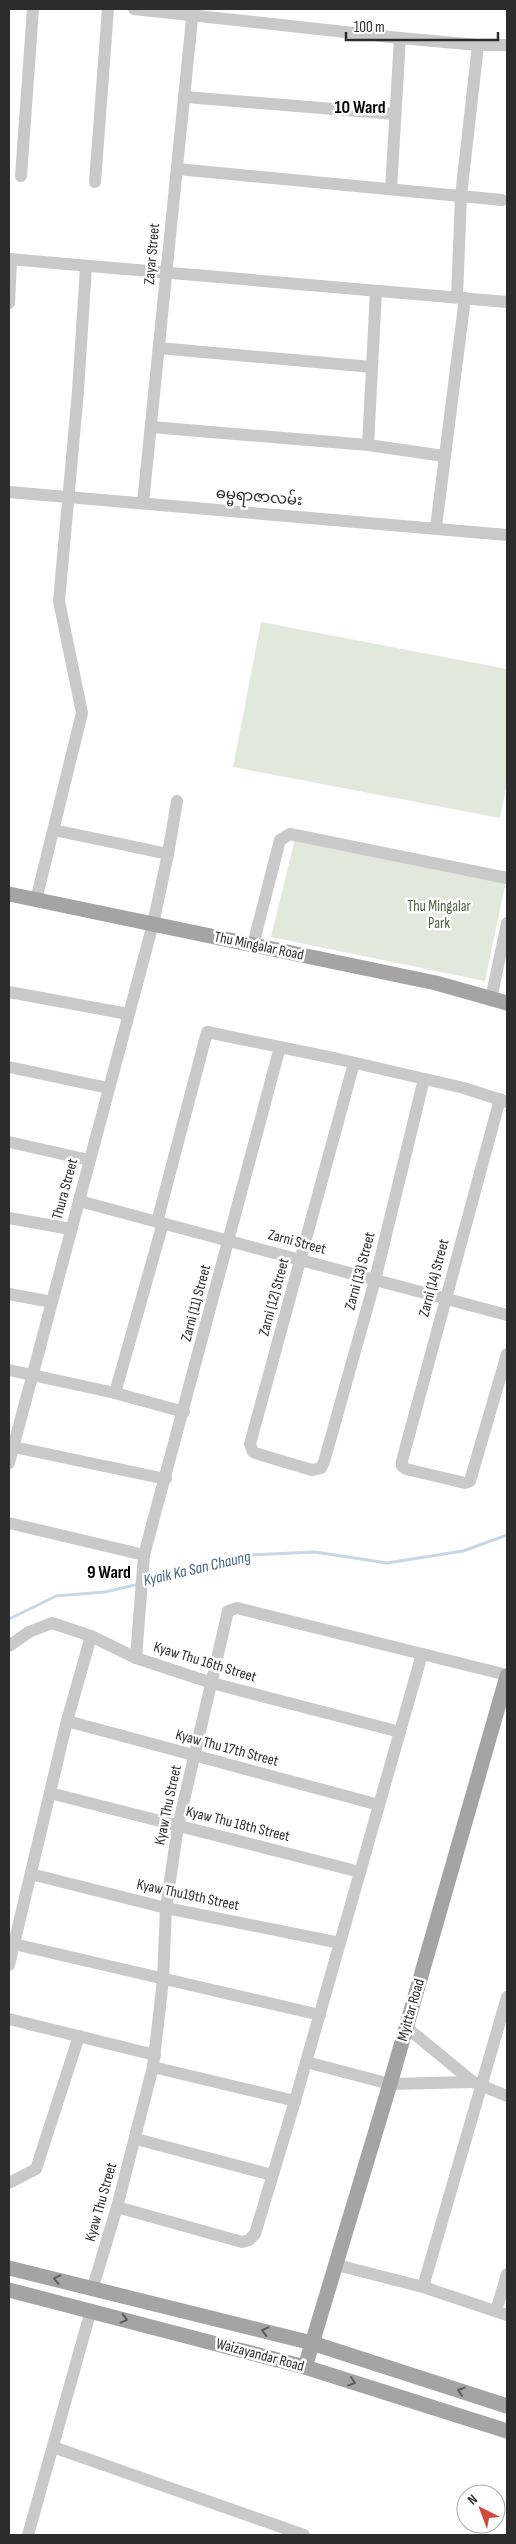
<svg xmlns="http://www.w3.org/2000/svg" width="516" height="2544" viewBox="0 0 516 2544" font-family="'Sofia Sans Condensed','Noto Sans Myanmar',sans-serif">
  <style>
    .green { fill: #e0e9db }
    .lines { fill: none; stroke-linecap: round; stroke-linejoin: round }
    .stream { stroke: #c8d7e7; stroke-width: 3 }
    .minor { stroke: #c9c9c9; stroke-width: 12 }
    .major { stroke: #a4a4a4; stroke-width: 15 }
    .oneway { stroke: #5c5c5c }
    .labels { text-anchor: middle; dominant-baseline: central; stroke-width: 5; stroke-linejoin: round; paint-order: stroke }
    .street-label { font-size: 15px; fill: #2c2c2c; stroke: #fff }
    .park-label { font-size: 15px; fill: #4a643e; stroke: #fff }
    .water-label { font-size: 16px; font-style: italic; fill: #426287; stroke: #fff }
    .quarter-label { font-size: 18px; font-weight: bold; fill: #000; stroke: #fff }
  </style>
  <rect width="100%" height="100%" fill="#fff"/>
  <!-- green -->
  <g class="green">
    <path d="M261 622 507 669V783L500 818 233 767Z"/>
    <path d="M297 830 507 876 485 981 271 937Z"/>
  </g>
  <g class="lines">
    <!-- stream -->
    <g class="stream">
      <path d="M145 1582 250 1555 315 1552 387 1563 463 1551 507 1535"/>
      <path d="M9 1619 56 1596 105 1592 139 1584"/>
    </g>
    <!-- minor -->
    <g class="minor">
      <path d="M134 9 400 38 478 45H507"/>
      <path d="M185 97 395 114"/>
      <path d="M177 169 502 200"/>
      <path d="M21 176 33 9"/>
      <path d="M95 182 108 9"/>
      <path d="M391 189 400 38"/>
      <path d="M9 259 507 302"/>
      <path d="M457 297 461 196 478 45"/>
      <path d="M9 303 11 259"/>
      <path d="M159 348 372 367"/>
      <path d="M151 427 368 445 444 456"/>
      <path d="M368 445 376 291"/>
      <path d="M9 492 507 535"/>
      <path d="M143 503 193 9"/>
      <path d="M436 527 465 298"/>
      <path d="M54 830 168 854"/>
      <path d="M36 900 82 713 59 601 78 391 86 267"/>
      <path d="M253 945 280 840 290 834 507 878"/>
      <path d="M9 992 128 1014"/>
      <path d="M491 999 507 923"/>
      <path d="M354 1063 250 1444 253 1452 258 1454 312 1470 321 1468 324 1462 375 1280 424 1079"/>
      <path d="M9 1067 108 1088"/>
      <path d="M500 1099 402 1461V1466L406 1469 465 1483 470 1481 507 1354"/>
      <path d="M9 1142 89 1160"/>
      <path d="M79 1201 507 1315"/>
      <path d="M9 1218 71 1229"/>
      <path d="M157 1222 207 1032 338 1059 464 1088 507 1102"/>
      <path d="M9 1294 52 1302"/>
      <path d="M9 1370 115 1393 184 1412"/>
      <path d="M115 1393 163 1223"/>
      <path d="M9 1446 166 1479"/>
      <path d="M9 1463 153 924 168 854 177 801"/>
      <path d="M9 1523 144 1555"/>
      <path d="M9 1646 29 1632 52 1623 91 1636 136 1658 212 1683 400 1732"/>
      <path d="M136 1658 144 1555 280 1047"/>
      <path d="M67 1721 379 1805"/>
      <path d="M50 1793 360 1872"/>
      <path d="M31 1874 166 1908 340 1943"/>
      <path d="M14 1944 320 2015"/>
      <path d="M9 1965 67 1721 91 1636"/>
      <path d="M9 2019 155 2055"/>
      <path d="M406 2027 473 2082 507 2096"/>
      <path d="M306 2062 390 2084 473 2082"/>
      <path d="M153 2067 295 2101"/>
      <path d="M136 2139 272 2175"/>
      <path d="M9 2183 36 2169 79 2036"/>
      <path d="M117 2207 242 2242 249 2240 255 2234 295 2101 422 1654"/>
      <path d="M337 2265 423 2287 507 2315"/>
      <path d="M93 2287 117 2207 153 2067 163 1980 166 1908 178 1826 228 1611 237 1608 507 1675"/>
      <path d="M423 2287 507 1997"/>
      <path d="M496 2311 507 2274"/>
      <path d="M53 2447 304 2535"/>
      <path d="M28 2535 91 2310"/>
    </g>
    <!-- major -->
    <g class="major">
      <path d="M9 894 436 983 507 1003"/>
      <path d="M9 2268 312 2343 507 2406"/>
      <path d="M9 2290 305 2367 507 2431"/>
      <path d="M305 2367 390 2084 507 1676"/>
    </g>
  </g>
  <!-- one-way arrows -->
  <defs><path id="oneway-chevron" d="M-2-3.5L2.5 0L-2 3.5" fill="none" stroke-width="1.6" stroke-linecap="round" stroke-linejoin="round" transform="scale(1.25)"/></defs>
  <g class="oneway">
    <use href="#oneway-chevron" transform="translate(57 2279) rotate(-167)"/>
    <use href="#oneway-chevron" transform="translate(124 2319) rotate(15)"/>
    <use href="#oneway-chevron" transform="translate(265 2331) rotate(-166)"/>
    <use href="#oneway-chevron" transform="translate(352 2382) rotate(18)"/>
    <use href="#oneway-chevron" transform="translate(461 2391) rotate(-162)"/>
  </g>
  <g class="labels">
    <!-- street labels -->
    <g class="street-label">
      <text transform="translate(152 254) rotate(-85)">Zayar Street</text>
      <text transform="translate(259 497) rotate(5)">ဓမ္မရာဇာလမ်း</text>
      <text transform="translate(259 946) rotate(12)">Thu Mingalar Road</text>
      <text transform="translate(65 1189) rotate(-75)">Thura Street</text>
      <text transform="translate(297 1242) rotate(15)">Zarni Street</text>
      <text transform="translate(360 1271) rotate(-75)">Zarni (13) Street</text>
      <text transform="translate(434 1278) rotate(-75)">Zarni (14) Street</text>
      <text transform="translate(274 1297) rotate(-75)">Zarni (12) Street</text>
      <text transform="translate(196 1303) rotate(-75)">Zarni (11) Street</text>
      <text transform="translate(205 1662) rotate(17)">Kyaw Thu 16th Street</text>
      <text transform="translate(227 1748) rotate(15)">Kyaw Thu 17th Street</text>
      <text transform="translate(168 1805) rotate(-78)">Kyaw Thu Street</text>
      <text transform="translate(238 1824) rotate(14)">Kyaw Thu 18th Street</text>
      <text transform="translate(188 1895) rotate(12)">Kyaw Thu19th Street</text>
      <text transform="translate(411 2010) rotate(-74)">Myittar Road</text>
      <text transform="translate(101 2202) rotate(-74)">Kyaw Thu Street</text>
      <text transform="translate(260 2355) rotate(15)">Waizayandar Road</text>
    </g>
    <!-- park labels -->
    <g class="park-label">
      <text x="439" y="906">Thu Mingalar<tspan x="439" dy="17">Park</tspan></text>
    </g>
    <!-- water labels -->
    <g class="water-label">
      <text transform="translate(197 1569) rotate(-13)">Kyaik Ka San Chaung</text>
    </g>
    <!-- quarter labels -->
    <g class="quarter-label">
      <text x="360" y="107">10 Ward</text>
      <text x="109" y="1572">9 Ward</text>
    </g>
  </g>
  <!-- border -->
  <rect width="516" height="2544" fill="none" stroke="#2c2c2c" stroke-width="20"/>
  <!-- north arrow -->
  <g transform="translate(481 2509) rotate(318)"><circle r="24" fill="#ffffff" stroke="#ababab"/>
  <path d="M0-4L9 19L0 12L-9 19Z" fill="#d5493d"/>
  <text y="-8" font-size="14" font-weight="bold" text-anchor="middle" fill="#2c2c2c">N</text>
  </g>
  <!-- scale -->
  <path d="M346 32v8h152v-8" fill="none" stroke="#2c2c2c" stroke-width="2.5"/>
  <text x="354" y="32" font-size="15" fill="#2c2c2c" stroke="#ffffff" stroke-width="4" paint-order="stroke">100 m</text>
</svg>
